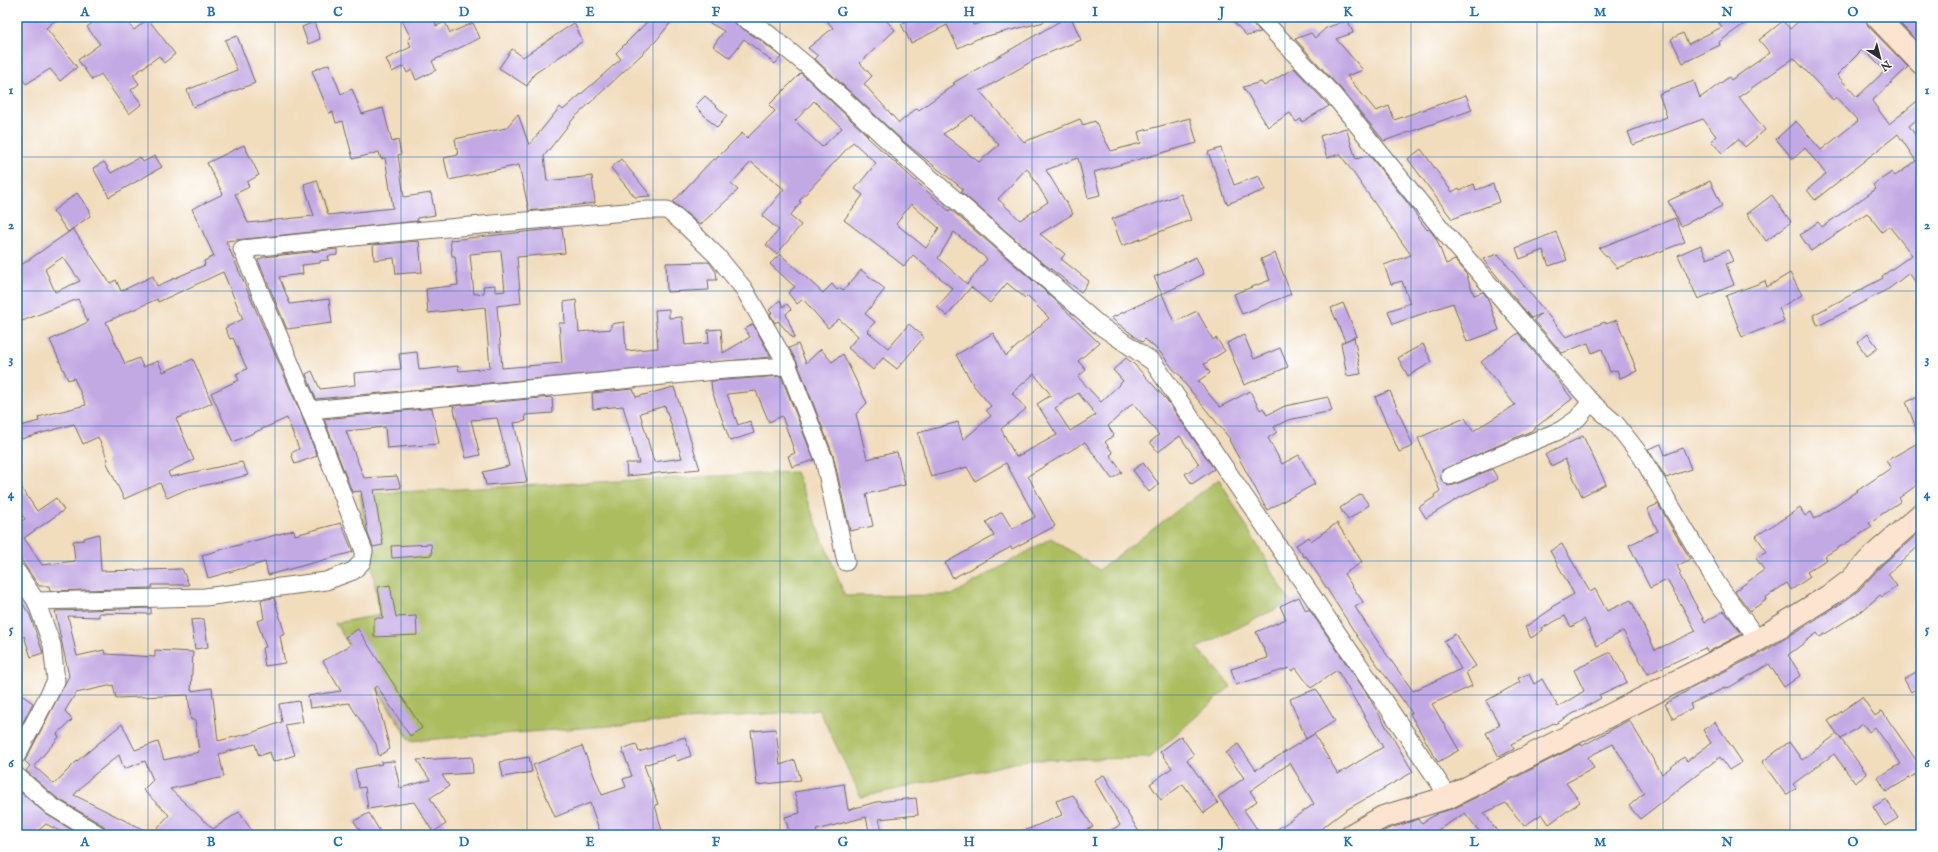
<svg xmlns="http://www.w3.org/2000/svg" width="1938" height="852" viewBox="0 0 1938 852" font-family="'IM FELL English',serif">
  <style>
    .green { fill: #acbd61; stroke: #6c7446 }
    .building { fill: #c3a9e4; fill-rule: evenodd }
    .lines { fill: none; stroke-linecap: round; stroke-linejoin: round }
    .street-casing { stroke: #70695e; stroke-width: 19 }
    .secondary-casing { stroke: #70695e; stroke-width: 24 }
    .street { stroke: #fff; stroke-width: 17 }
    .secondary { stroke: #fde4d1; stroke-width: 22 }
    .grid { fill: none; stroke: #1f6fb2; stroke-width: 1; stroke-opacity: 0.55 }
    .neatline { fill: none; stroke: #1f6fb2; stroke-width: 1.5 }
    .grid-label { font-size: 13px; text-anchor: middle; font-weight: bold; fill: #1f6fb2 }
  </style>
  <rect width="100%" height="100%" fill="#fff"/>
  <filter id="ink" filterUnits="userSpaceOnUse"><feTurbulence type="fractalNoise" baseFrequency=".025" numOctaves="2"/><feDisplacementMap in="SourceGraphic" scale="8" xChannelSelector="R" yChannelSelector="G"/><feConvolveMatrix kernelMatrix="1 2 1 2 8 2 1 2 1" color-interpolation-filters="sRGB"/></filter>
  <filter id="wash" filterUnits="userSpaceOnUse"><feTurbulence type="fractalNoise" baseFrequency=".012" numOctaves="4" result="noise"/><feDisplacementMap in="SourceGraphic" scale="16" xChannelSelector="R" yChannelSelector="G"/><feGaussianBlur stdDeviation="0.9" result="paint"/><feColorMatrix in="noise" values="0 0 0 0 0 0 0 0 0 0 0 0 0 0 0 0 0 1.4 0 .05"/><feComposite in="paint" operator="in"/></filter>
  <g filter="url(#wash)">
    <rect width="100%" height="100%" fill="#f1dcbc"/>
    <!-- green -->
    <path class="green" d="M796 472 845 596 952 595 1051 538 1099 570 1219 479 1290 602 1197 648 1231 686 1149 758 1028 760 861 797 819 710 410 741 335 623 380 615 360 494Z"/>
    <g id="blocks">
      <!-- building -->
      <g class="building">
        <path d="M23 17H59L46 28 77 67 60 81 50 69 26 84 17 72V21Z"/>
        <path d="M100 17H122L134 30 148 19 175 54 164 63 159 56 133 75 139 84 131 90 142 104 129 114 101 74 92 80 78 60 100 44 87 27Z"/>
        <path d="M400 17H435L436 26 445 22 450 33 473 23 480 38 432 61 436 70 416 80 412 70 407 73 404 66 392 72 386 59 411 47 408 39 411 38Z"/>
        <path d="M652 17H675L656 41 574 118 544 156 547 181 592 176 595 203 529 211 519 165 449 180 444 158 458 155 455 139 506 128 518 114 529 145 560 107 563 110 621 59 616 53Z"/>
        <path d="M699 17H729L737 25 760 40 781 57 775 64 744 39 730 58 713 46 724 31Z"/>
        <path d="M824 17H883L895 30 860 63 872 76 864 84 899 123 917 108 919 110 955 84 953 83 1067 17H1071L1081 40 1041 56 980 91 1024 142 1080 119 1083 125 1095 121 1111 151 1141 143 1138 132 1190 118 1197 143 1094 172 1100 195 1088 198 1078 158 1046 170 1073 214 1040 234 1065 254 1061 259 1089 281 1081 292 1039 260 961 192 963 189 904 142 815 59 818 56 808 48 833 28ZM972 115 999 145 979 162 943 134ZM1027 168 1048 202 1020 220 998 199Z"/>
        <path d="M915 17H969L973 25 1003 17H1043L1044 22 979 38 958 48 947 25 911 43 901 24Z"/>
        <path d="M1229 17H1250L1252 24 1261 32 1247 36Z"/>
        <path d="M1715 17H1731L1734 21 1740 18 1744 24 1719 42 1720 45 1683 63 1671 39 1683 33 1688 44 1722 27Z"/>
        <path d="M1803 17H1865L1868 26 1908 67 1872 101 1889 124 1921 98V116L1909 126 1921 143V290L1909 273 1890 288 1818 326 1813 315 1883 278 1882 276 1912 255 1889 226 1882 232 1867 213 1811 251 1800 235 1818 222 1822 227 1876 189 1873 185 1892 172 1895 176 1916 161 1898 134 1815 200 1807 190 1826 174 1805 148 1793 159 1776 139 1796 121 1821 150 1858 121 1836 97 1833 100 1794 58 1739 97 1765 130 1745 147 1738 139 1722 153 1711 141 1716 136 1703 119 1633 145 1628 132 1667 117 1659 94 1694 81 1700 98 1729 77 1731 80 1770 53 1759 40 1783 21 1790 29ZM1863 49 1885 71 1857 97 1837 75Z"/>
        <path d="M1894 17H1921V45Z"/>
        <path d="M1348 20 1353 33 1336 39 1363 70 1347 76 1376 111 1389 106 1394 120 1466 95 1472 110 1384 141 1341 89 1295 39 1311 33 1315 38 1326 28Z"/>
        <path d="M314 22 320 39 308 44 302 27Z"/>
        <path d="M574 23 583 41 534 74 527 86 499 68 512 49 523 57Z"/>
        <path d="M237 36 255 83 193 107 187 90 237 70 225 40Z"/>
        <path d="M329 64 341 94 352 89 362 114 383 108 392 142 398 140 401 154 398 155 404 197 431 193 435 215 417 218 418 221 226 241 301 414 317 456 295 464 291 453 299 449 287 418 233 442 211 393 239 380 236 374 247 369 233 338 230 339 225 328 243 319 223 272 158 302 157 299 106 322 125 364 139 358 143 367 158 361 163 372 193 359 212 403 176 419 194 460 168 472 170 477 242 462 248 475 185 490 167 498 160 483 124 499 106 461 108 460 98 437 83 444 74 424 21 439 17 427 39 421 38 417 86 405 74 378 68 380 50 340 88 322 78 299 17 323V268L73 229 110 283 116 280 121 291 153 276 157 286 205 265 204 261 214 256 192 209 223 194 207 163 244 145 259 175 247 182 249 187 235 194 248 223 314 216 304 184 317 180 328 215 393 208 385 158 381 159 379 152 353 159 343 121 336 123 333 112 329 113 312 71ZM63 257 80 281 55 292 45 269Z"/>
        <path d="M1294 68 1329 106 1302 122 1301 119 1296 122 1290 113 1268 127 1243 87 1261 82 1264 86Z"/>
        <path d="M801 73 868 136 867 137 949 211 950 209 1053 298 1099 343 1078 361 1086 370 1078 377 1101 402 1123 381 1113 370 1126 358 1134 364 1166 399 1214 469 1192 484 1185 474 1199 464 1180 436 1158 452 1150 442 1159 435 1133 403 1108 426 1114 435 1105 442 1113 453 1110 455 1122 472 1112 479 1085 442 1028 476 1055 526 1012 549 1011 547 953 578 945 563 994 536 986 522 1002 512 1012 529 1035 517 1006 463 975 481 967 467 931 477 918 433 958 422 963 440 991 416 986 410 991 406 974 386 956 355 993 333 1006 356 1049 318 1027 296 1025 298 1007 283 990 303 971 287 947 316 937 307 953 289 913 255 904 266 844 220 863 195 855 189 876 163 853 142 799 201 801 202 790 216 801 225 777 254 766 245 779 230 762 216 784 189 751 162 731 184 738 190 700 225 673 202 713 159 715 160 742 133 747 138 775 111 769 105ZM814 101 842 128 822 147 795 121ZM911 204 939 228 926 248 896 224ZM954 232 987 259 967 284 938 258ZM1034 374 1051 395 1037 404 1057 435 1016 457 1001 429 1026 409 1012 393ZM1078 393 1096 415 1070 431 1055 408Z"/>
        <path d="M705 96 727 116 717 128 695 106Z"/>
        <path d="M1346 128 1356 159 1369 155 1406 201 1427 230 1429 229 1436 238 1446 264 1455 260 1465 271 1474 295 1483 292 1487 297 1499 330 1467 342 1453 303 1393 324 1388 311 1410 303 1402 281 1391 284 1384 265 1411 255 1340 154 1327 158 1320 136Z"/>
        <path d="M1221 148 1234 185 1259 176 1265 190 1227 204 1208 152Z"/>
        <path d="M1421 149 1452 192 1459 188 1460 190 1474 184 1476 190 1493 184 1499 202 1452 219 1408 159Z"/>
        <path d="M155 156 162 167 109 197 93 168 104 162 111 173 140 157 143 162Z"/>
        <path d="M621 159 651 196 635 197 611 168Z"/>
        <path d="M1710 181 1722 206 1681 226 1668 201Z"/>
        <path d="M77 193 90 211V216L68 232 53 211Z"/>
        <path d="M1181 194 1191 220 1122 246 1112 219Z"/>
        <path d="M1772 195 1791 222 1766 241 1747 214Z"/>
        <path d="M1675 218 1685 242 1617 268 1599 248Z"/>
        <path d="M562 228 565 253 517 257 521 303 497 306 502 368 562 363 559 323H565L564 302 576 300 579 332 611 329V324L624 322 626 351 658 348 655 310 669 309V318L682 317 685 345 709 343 708 330 721 329 723 353 750 337 745 329 753 324 771 357 316 399 306 374 312 371 320 389 355 385 354 373 401 369 399 354 417 352 419 370 458 366 459 371 490 368 485 307 428 313 426 289 458 285 455 256H452L450 240ZM501 251 505 291 495 292V285L483 286 484 293 474 294 470 254Z"/>
        <path d="M1556 232 1567 260 1549 266 1543 250 1520 259 1516 248Z"/>
        <path d="M419 241 422 272 396 274 394 258 374 260 373 245Z"/>
        <path d="M1701 245 1707 259 1728 250 1733 261 1726 264 1734 285 1698 299 1678 255Z"/>
        <path d="M337 249V255L328 256 329 260 320 261V263L302 265 303 274 279 277 290 304 329 299 332 323 287 329 258 260 264 257Z"/>
        <path d="M1275 253 1291 294 1242 314 1234 294 1270 280 1261 259Z"/>
        <path d="M780 254 823 293 832 284 837 290 840 288 844 290 861 270 885 289 865 314 875 322 867 331 888 348 909 324 924 337 897 369 883 358 873 370 848 348 858 336 839 319 828 328 803 299 797 304 788 293 795 287 770 264Z"/>
        <path d="M1498 254 1566 337 1605 322 1606 324 1617 320 1637 371 1620 378 1617 370 1610 372 1602 349 1592 353 1588 343 1562 353 1534 320 1541 314 1531 318 1483 259Z"/>
        <path d="M1196 257 1204 274 1162 294 1154 277Z"/>
        <path d="M709 262 716 272 717 280H708L709 290 667 292 666 263Z"/>
        <path d="M1790 273 1802 295 1779 308 1784 321 1742 337 1726 296 1765 281 1767 287Z"/>
        <path d="M1162 294 1174 322 1197 311 1213 340 1216 338 1225 351 1204 364 1210 373 1198 381 1220 407 1250 391 1260 410 1263 408 1267 415 1285 406 1328 397 1332 411 1288 420 1274 427 1277 432 1268 438 1282 464 1299 455 1315 484 1267 510 1229 440 1230 439 1181 379 1182 377 1174 370 1160 352 1145 339 1142 342 1111 318Z"/>
        <path d="M780 300 783 307 787 304 791 309 786 314 795 337 793 338 778 321 775 323 770 314 772 313 769 310Z"/>
        <path d="M1343 303 1357 336 1345 341 1331 308Z"/>
        <path d="M1518 333 1558 380 1572 399 1531 431 1442 470 1441 479 1448 486 1454 485 1492 469 1498 479 1461 497 1426 518 1419 507 1435 497 1434 495 1440 491 1418 438 1465 418 1473 431 1515 405 1481 362Z"/>
        <path d="M1868 334 1878 348 1867 356 1857 342Z"/>
        <path d="M1244 335 1254 359 1280 348 1288 367 1244 385 1227 343Z"/>
        <path d="M1354 337 1361 374 1347 376 1341 343Z"/>
        <path d="M798 344 806 363 821 349 832 362 843 354 867 403 856 414 867 459 897 452 905 485 866 494 873 526 850 531 833 455 797 362 789 348Z"/>
        <path d="M1423 344 1432 362 1408 376 1398 358Z"/>
        <path d="M781 376 814 460 792 467 788 456 795 453 782 416 769 422 756 391 727 394 738 425 750 421 754 433 730 441 712 391 711 381Z"/>
        <path d="M674 387 700 469 627 476 626 463H639L623 406 593 409 592 393 633 389 636 397ZM665 406 682 458 654 462 640 413Z"/>
        <path d="M1390 391 1413 446 1399 452 1375 397Z"/>
        <path d="M1921 396V437L1920 438 1906 402Z"/>
        <path d="M552 397 553 413 525 415 526 421 514 423 527 482 486 485 483 472 509 466 497 418 471 420 480 455 466 458 453 406Z"/>
        <path d="M432 408 439 444 387 448 385 427 346 431 364 478 397 476 401 488 374 490 383 545 373 547 368 534 361 491 352 492 324 419Z"/>
        <path d="M1583 436 1606 484 1582 496 1565 459 1551 466 1545 455Z"/>
        <path d="M1921 441V482L1899 498 1901 501 1869 523 1872 527 1825 556 1827 559 1807 572 1810 577 1791 590 1787 583 1765 598 1766 600 1750 611 1735 591 1764 570 1756 558 1767 552 1756 536 1800 508 1805 516 1811 512 1815 519 1891 468 1886 461Z"/>
        <path d="M1661 444 1665 455 1683 448 1691 469 1666 478 1648 449Z"/>
        <path d="M1143 463 1159 484 1149 492 1133 470Z"/>
        <path d="M17 481 37 511 56 498 64 510 24 538 42 565 75 561 73 541 84 540V538L99 534 101 571 182 569 189 585H152V588L50 591 49 586H39L17 554V524L25 519 17 507Z"/>
        <path d="M1361 494 1369 505 1348 520 1340 508Z"/>
        <path d="M1658 504 1690 559 1677 566 1681 573 1679 574 1705 622 1724 611 1742 634 1708 652 1705 648 1648 674 1623 631 1597 646 1584 619 1571 627 1565 616 1542 628 1543 630 1531 638 1525 627 1553 608 1552 607 1574 594 1550 551 1562 544 1590 592 1595 589 1607 611 1631 600 1655 650 1696 631 1667 580 1650 588 1629 545 1658 531 1647 509Z"/>
        <path d="M341 523 353 552 268 575 265 562 208 578 202 555 294 530 295 535Z"/>
        <path d="M1337 523 1362 562 1344 574 1363 602 1355 607 1382 648 1413 691 1461 669 1444 641 1455 634 1476 666 1466 672 1472 686 1432 704 1459 750 1438 762 1410 714 1412 713 1359 639 1306 556 1304 557 1296 545 1309 537 1311 541Z"/>
        <path d="M1921 531V544L1888 574 1897 586 1882 597 1880 595 1862 611 1820 637 1817 633 1788 655 1801 675 1784 687 1769 664 1728 688 1727 687 1690 704 1692 708 1673 719 1665 704 1692 688 1765 651 1842 603 1859 590 1882 565Z"/>
        <path d="M431 544 432 555 392 558 391 546Z"/>
        <path d="M390 585 396 617 416 616 417 635 374 637V618H383L378 587Z"/>
        <path d="M17 595 30 615 43 653 31 657 24 636 17 642Z"/>
        <path d="M1299 597 1306 611 1309 609 1367 694 1413 772 1346 810 1313 835H1269L1314 804 1290 763 1250 791 1257 801 1244 810 1261 835H1246L1218 797 1244 778 1226 753 1238 744 1256 770 1314 734 1338 774 1383 747 1337 670 1311 688 1296 668 1292 671 1289 668 1236 685 1231 669 1268 658 1256 632 1286 619 1280 606Z"/>
        <path d="M274 598 285 634 280 636 285 663 265 666 262 648 266 647 257 621 264 619 261 600Z"/>
        <path d="M151 608V614L99 613V617L68 616 77 656 104 650 105 654 155 657V650L193 652 191 691 212 688 218 741 251 733 282 722 279 704 299 701 303 722 285 725 295 755 273 762 270 752 259 756 255 744 219 754 224 777 170 789 213 829 239 812 255 835H109L104 826 57 798 26 771 30 766 25 761 69 676 55 611ZM113 685 116 698 188 695 191 720H195L199 752 164 760 158 742 135 750 122 724 77 761 54 784 34 766 59 737 57 734 72 720 65 711 76 693ZM119 755 124 769 145 761 153 780 143 790 169 815 152 834 74 795 90 778Z"/>
        <path d="M204 619 208 647 195 649 191 620Z"/>
        <path d="M358 629 422 728 410 736 377 686 374 688 390 749 379 756 376 744 349 703 310 708 308 696 341 691 323 661 351 645 345 637Z"/>
        <path d="M1611 652 1627 682 1599 695 1601 698 1555 724 1554 723 1511 744 1514 749 1499 757 1486 733 1500 725 1486 701 1520 682 1518 678 1529 674 1534 684 1542 679 1558 707 1584 691 1574 670Z"/>
        <path d="M1921 669V686L1911 692 1904 679Z"/>
        <path d="M1316 689 1335 721 1306 739 1290 699Z"/>
        <path d="M17 692 33 703 17 734Z"/>
        <path d="M1862 697 1875 716 1882 711 1921 767V771L1886 792 1878 777 1901 764 1875 727 1869 732 1863 724 1841 739 1828 721Z"/>
        <path d="M1629 720 1662 774 1684 757 1687 761 1711 743 1703 730 1715 722 1742 762 1729 770 1720 757 1640 819 1629 806 1644 793 1613 744 1588 757 1594 768 1566 783 1580 802 1549 824 1542 814 1524 826 1506 803 1484 813 1500 835H1482L1465 813 1430 835H1376L1388 829 1419 819 1422 823 1438 813 1455 808 1581 744 1582 746Z"/>
        <path d="M776 729 780 765 795 760 801 780 757 785 751 731Z"/>
        <path d="M1837 734 1867 774 1855 783 1834 754 1793 784 1796 788 1786 795 1762 762 1789 742 1802 760Z"/>
        <path d="M1181 736 1194 755 1187 760 1218 803 1204 813 1183 784 1161 800 1150 784 1172 768 1160 752Z"/>
        <path d="M685 737 691 756 677 761 675 755 644 765 658 804 655 805 663 835H601L590 803 555 817 533 765 582 746 602 795 626 787 623 779 632 776 622 749 636 744 639 752Z"/>
        <path d="M472 757 473 773 442 775 449 786 430 798 446 824 433 832 414 802 368 809 365 787 359 788 355 769 382 764 381 762 394 761 400 788 430 780 417 760Z"/>
        <path d="M529 757 532 772 503 777 500 762Z"/>
        <path d="M1104 775 1131 819 1141 835H1103L1120 825 1094 780Z"/>
        <path d="M844 784 848 810 876 802 916 798 918 815 879 819 883 835H870L866 817 816 830 818 835H790L785 817 800 813 794 792Z"/>
        <path d="M17 789 46 814 80 835H67L46 824 33 835H17Z"/>
        <path d="M1073 795 1093 827 1072 835H1014L1062 815 1056 801Z"/>
        <path d="M1886 799 1898 818 1885 826 1873 807Z"/>
        <path d="M369 813 382 835H363L354 821Z"/>
      </g>
    </g>
  </g>
  <g filter="url(#ink)">
    <use href="#blocks" fill-opacity="0" stroke="#70695e" stroke-width="1"/>
    <g class="lines">
      <defs>
        <g id="street">
          <path d="M742 17 766 32 810 68 897 149 1099 325 1153 362 1449 797"/>
          <path d="M1260 17 1334 96 1444 232 1591 402"/>
          <path d="M310 410 725 370 788 366"/>
          <path d="M1450 476 1561 430 1577 419 1591 402 1616 424 1641 456 1718 585 1758 640"/>
          <path d="M17 572 36 601 52 645 56 681 17 755"/>
          <path d="M36 601 205 597 326 581 353 571 362 562 364 551 310 410 242 249 392 233 648 210H667L684 224 717 256 744 289 788 366 824 459 846 562"/>
          <path d="M17 776 51 806 99 835"/>
        </g>
        <g id="secondary">
          <path d="M1877 17 1921 63"/>
          <path d="M1351 835 1383 817 1449 797 1758 640 1835 592 1851 580 1873 556 1921 514"/>
        </g>
      </defs>
      <!-- street casing -->
      <use href="#street" class="street-casing"/>
      <!-- secondary casing -->
      <use href="#secondary" class="secondary-casing"/>
      <!-- street -->
      <use href="#street" class="street"/>
      <!-- secondary -->
      <use href="#secondary" class="secondary"/>
    </g>
  </g>
  <!-- grid -->
  <path class="grid" d="M148 17V835M275 17V835M401 17V835M527 17V835M653 17V835M780 17V835M906 17V835M1032 17V835M1158 17V835M1285 17V835M1411 17V835M1537 17V835M1663 17V835M1790 17V835M17 157H1921M17 291H1921M17 426H1921M17 561H1921M17 695H1921"/>
  <!-- margin -->
  <rect width="1938" height="852" fill="none" stroke="#fff" stroke-width="44"/>
  <!-- north arrow -->
  <g transform="translate(1880 58) rotate(144)" stroke="#ffffff" stroke-width="3" paint-order="stroke">
  <path d="M0-3L7 15L0 10L-7 15Z" fill="#2b2b2b"/>
  <text y="-6" font-size="11" font-weight="bold" text-anchor="middle" fill="#2b2b2b">N</text>
  </g>
  <rect x="22" y="22" width="1894" height="808" class="neatline"/>
  <g class="grid-label">
    <text x="85" y="16">A</text>
    <text x="211" y="16">B</text>
    <text x="338" y="16">C</text>
    <text x="464" y="16">D</text>
    <text x="590" y="16">E</text>
    <text x="716" y="16">F</text>
    <text x="843" y="16">G</text>
    <text x="969" y="16">H</text>
    <text x="1095" y="16">I</text>
    <text x="1222" y="16">J</text>
    <text x="1348" y="16">K</text>
    <text x="1474" y="16">L</text>
    <text x="1600" y="16">M</text>
    <text x="1727" y="16">N</text>
    <text x="1853" y="16">O</text>
    <text x="11" y="94">1</text>
    <text x="1927" y="94">1</text>
    <text x="11" y="229">2</text>
    <text x="1927" y="229">2</text>
    <text x="11" y="363">3</text>
    <text x="1927" y="363">3</text>
    <text x="11" y="498">4</text>
    <text x="1927" y="498">4</text>
    <text x="11" y="633">5</text>
    <text x="1927" y="633">5</text>
    <text x="11" y="767">6</text>
    <text x="1927" y="767">6</text>
    <text x="85" y="846">A</text>
    <text x="211" y="846">B</text>
    <text x="338" y="846">C</text>
    <text x="464" y="846">D</text>
    <text x="590" y="846">E</text>
    <text x="716" y="846">F</text>
    <text x="843" y="846">G</text>
    <text x="969" y="846">H</text>
    <text x="1095" y="846">I</text>
    <text x="1222" y="846">J</text>
    <text x="1348" y="846">K</text>
    <text x="1474" y="846">L</text>
    <text x="1600" y="846">M</text>
    <text x="1727" y="846">N</text>
    <text x="1853" y="846">O</text>
  </g>
</svg>
